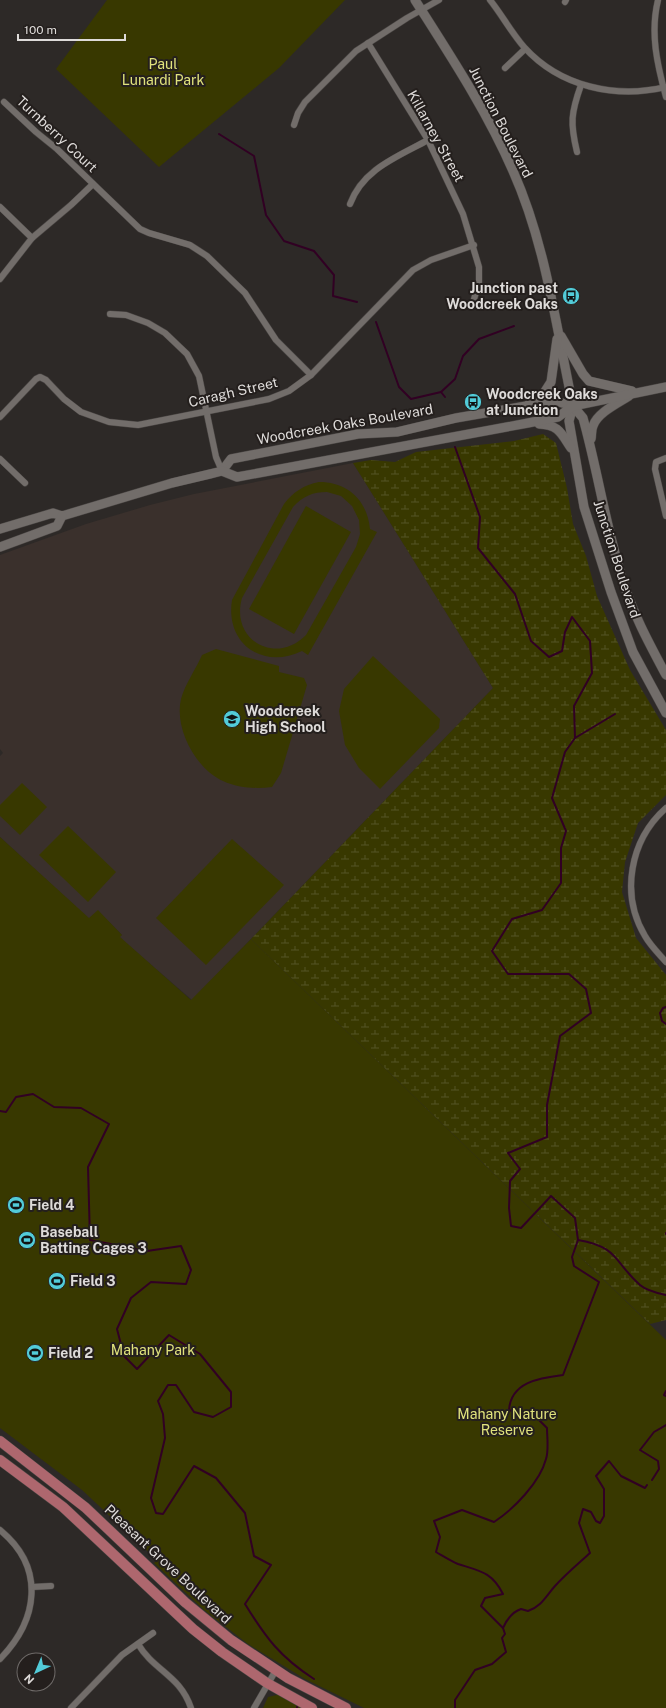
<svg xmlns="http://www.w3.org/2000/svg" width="666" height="1708" viewBox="0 0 666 1708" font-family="'Public Sans',sans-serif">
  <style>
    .built { fill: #3a302c }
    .green { fill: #383800; fill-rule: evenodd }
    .wetland { fill: url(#wetland-marsh) }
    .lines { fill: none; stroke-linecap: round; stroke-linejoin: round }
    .stream { stroke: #310023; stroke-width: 2 }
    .street-casing { stroke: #4a4644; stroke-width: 7 }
    .secondary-casing { stroke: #4a4644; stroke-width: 10 }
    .primary-casing { stroke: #4a4644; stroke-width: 11 }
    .street { stroke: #726d6a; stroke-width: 6 }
    .secondary { stroke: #726d6a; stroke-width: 9 }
    .primary { stroke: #ae676e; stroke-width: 10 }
    .labels { text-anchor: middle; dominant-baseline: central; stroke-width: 4; stroke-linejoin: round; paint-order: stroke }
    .park-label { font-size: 14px; fill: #e0e27c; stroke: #241f1d }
    .street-label { font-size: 14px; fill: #dedbd9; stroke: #241f1d }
    .poi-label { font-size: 14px; font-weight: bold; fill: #dedbd9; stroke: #241f1d; text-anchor: start }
  </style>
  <defs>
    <pattern id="wetland-marsh" width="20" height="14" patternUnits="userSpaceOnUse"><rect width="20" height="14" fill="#383800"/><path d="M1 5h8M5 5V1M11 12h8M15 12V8" fill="none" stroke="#545425"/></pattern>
  </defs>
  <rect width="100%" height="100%" fill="#2d2927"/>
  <!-- built -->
  <path class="built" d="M353 463 493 688 192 1000 119 937 122 935 98 911 89 919 0 837V756L3 753 0 749V555L86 524 150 505 194 494Z"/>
  <!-- green -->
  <g class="green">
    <path d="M107 0H345L279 68 159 167 56 69Z"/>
    <path d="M319 482C348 482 367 500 370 529L377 532 308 655 302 651C263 670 225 644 232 600L284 504C293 492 304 485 319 482ZM327 492 341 496 352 506 359 520 360 534 356 547 306 635C276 666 230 640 242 598L293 507C303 496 313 492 327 492Z"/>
    <path d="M306 506 351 532 294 634 249 609Z"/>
    <path d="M216 649 279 666V672L304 678 307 685 281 773 272 787C256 789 238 788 223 781 196 769 174 729 181 699 185 684 196 669 202 655Z"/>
    <path d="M373 656 440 719 439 728 380 789 359 768 345 745 339 711 344 689Z"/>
    <path d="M22 783 47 807 20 835 0 816V805Z"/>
    <path d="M68 826 116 872 88 902 39 855Z"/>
    <path d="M0 837 89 918 98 910 122 935 120 937 191 1000 251 939 666 1340V1708H364L305 1679 248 1644 204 1610 154 1563 157 1560 82 1490 0 1428Z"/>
    <path d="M232 839 284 885 206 965 156 918Z"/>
    <path d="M281 1694 310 1708H263L268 1697Z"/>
  </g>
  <!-- wetland -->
  <path class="wetland" d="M543 434 556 443 567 488 573 524 586 556 597 596 630 670 666 730V795L638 823 625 862 622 892 636 938 666 975V1320L650 1324 251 939 493 688 353 463 371 460 395 462 416 452 514 441Z"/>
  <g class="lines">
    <!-- stream -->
    <g class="stream">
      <path d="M219 134 254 156 266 215 284 241 314 251 334 275 333 296 357 302"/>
      <path d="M376 322 399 387 411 399 441 392 445 397"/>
      <path d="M441 392 455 379 463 356 479 339 514 326"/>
      <path d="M455 447 480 517 478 548 515 594 531 641 549 657 562 651 565 632 572 617 590 641 592 673 574 706 575 738 565 752 552 798 566 831 561 848V883L542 910 512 919 492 951 508 974H569L586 989 591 1013 560 1036 547 1105V1137L508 1153 520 1169 510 1181 509 1208 511 1226 521 1228 551 1196 575 1218 578 1240 572 1257 574 1266 599 1282 563 1375C539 1378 511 1382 509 1410L537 1418 547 1428C547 1437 549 1450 546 1459 540 1482 514 1509 494 1522L462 1510 434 1521 440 1537 436 1552C443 1556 451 1561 458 1564 480 1571 492 1572 503 1594L485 1598 481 1606 503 1628 505 1634 502 1638 506 1652 492 1664 475 1670 455 1700V1708"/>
      <path d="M575 738 615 714"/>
      <path d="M666 1007 663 1008 660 1013 662 1021 666 1024"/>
      <path d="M0 1111 6 1112 16 1097 33 1094 54 1107 81 1108 109 1124 88 1167 90 1240 147 1251 181 1246 191 1270 186 1284 151 1282 131 1298 117 1329 124 1356 137 1369 169 1335 200 1354 231 1392V1407L213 1417 194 1412 176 1385H168L158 1401 163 1414 165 1438 151 1498 156 1513 163 1514 194 1466 216 1478 245 1513 254 1556 271 1565 245 1604C266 1638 280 1657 314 1679"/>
      <path d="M666 1233V1234"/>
      <path d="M578 1240C619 1247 614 1262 640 1285 647 1291 657 1293 666 1295"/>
      <path d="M666 1391 664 1395 666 1396"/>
      <path d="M652 1480 659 1469 658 1461 640 1450 654 1432 666 1425"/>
      <path d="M503 1628C507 1619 512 1612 521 1609L528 1611C542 1606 546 1596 555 1586 566 1574 578 1564 590 1553L579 1523 583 1509 591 1512 596 1521 600 1523 604 1516V1489L596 1476 609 1461 621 1476 645 1488 647 1485"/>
      <path d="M297 1708V1707"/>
    </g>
    <defs>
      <g id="street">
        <path d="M490 0C502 15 511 32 524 47 560 87 616 99 666 87"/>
        <path d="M658 0C650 33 657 64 666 97"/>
        <path d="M565 2 566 0"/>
        <path d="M368 43 428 140 463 214 479 267V282L472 306"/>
        <path d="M505 68 525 49"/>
        <path d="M4 102 36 132 57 149 140 229 149 233 190 245 207 256 245 293 276 340 311 375"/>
        <path d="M294 125 298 113 305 102 356 51 407 18 439 0"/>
        <path d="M577 152C570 123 571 113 581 85"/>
        <path d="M350 204C363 169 397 157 428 140"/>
        <path d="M0 207 32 238"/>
        <path d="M0 279 32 238 71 205 93 184"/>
        <path d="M110 314 126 315 148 323 165 333 187 354 199 376 216 457 222 471"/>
        <path d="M0 417 36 379 40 377 46 380 64 399 81 412 109 422 138 425 269 399 289 391 311 375 413 270 431 260 474 245"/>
        <path d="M666 458 656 462 655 469 666 516"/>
        <path d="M0 459 25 483"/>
        <path d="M666 808C630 840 620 894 645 936 650 945 659 954 666 962"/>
        <path d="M0 1530C46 1568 38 1620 0 1659"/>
        <path d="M32 1587 51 1586"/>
        <path d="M138 1644C154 1671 180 1675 191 1708"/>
        <path d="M71 1708 122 1655 153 1633"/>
        <path d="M254 1708 276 1670"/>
      </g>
      <g id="secondary">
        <path d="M415 0C450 55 487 111 513 171 546 245 556 327 573 406L569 421 584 507 611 592 633 652 666 713"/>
        <path d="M561 336 583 374 589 381 632 391"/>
        <path d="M529 404 544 393 551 382 557 339"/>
        <path d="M573 406 583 418C598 472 606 528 623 581 633 614 650 645 666 675"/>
        <path d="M539 424C559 425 561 433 571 448"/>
        <path d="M591 439C592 435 591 430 593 426 597 413 618 403 629 396"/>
        <path d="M222 471 231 459 358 434 397 432 456 418 555 401 573 406"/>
        <path d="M0 529 53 513 62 516 172 483 210 474 222 471 237 477 528 423 558 417 573 406 666 387"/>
        <path d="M0 547 57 526 62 516"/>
      </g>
      <g id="primary">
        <path d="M0 1441 86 1508 186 1603 231 1640 288 1678 346 1708"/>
        <path d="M0 1460 63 1507 193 1629 222 1652 267 1683 312 1708"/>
      </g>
    </defs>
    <!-- street casing -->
    <use href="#street" class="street-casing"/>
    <!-- secondary casing -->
    <use href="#secondary" class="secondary-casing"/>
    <!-- primary casing -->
    <use href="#primary" class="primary-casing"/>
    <!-- street -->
    <use href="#street" class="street"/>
    <!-- secondary -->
    <use href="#secondary" class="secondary"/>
    <!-- primary -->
    <use href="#primary" class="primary"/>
  </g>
  <!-- icons -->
  <defs>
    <symbol id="bus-disc" viewBox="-11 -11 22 22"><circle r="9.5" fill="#52cbd8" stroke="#241f1d"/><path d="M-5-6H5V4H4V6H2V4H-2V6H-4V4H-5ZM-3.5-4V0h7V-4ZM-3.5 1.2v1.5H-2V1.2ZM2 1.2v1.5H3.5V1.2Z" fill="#111"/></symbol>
    <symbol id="school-disc" viewBox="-11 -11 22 22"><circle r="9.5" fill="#52cbd8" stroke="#241f1d"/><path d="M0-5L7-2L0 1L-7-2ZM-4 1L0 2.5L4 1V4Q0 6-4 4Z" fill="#111"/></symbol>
    <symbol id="stadium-disc" viewBox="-11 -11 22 22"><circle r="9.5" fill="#52cbd8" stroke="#241f1d"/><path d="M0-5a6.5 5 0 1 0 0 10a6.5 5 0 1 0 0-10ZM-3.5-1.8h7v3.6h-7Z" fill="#111"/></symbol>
  </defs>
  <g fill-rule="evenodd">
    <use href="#bus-disc" x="561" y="286" width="20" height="20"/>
    <use href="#bus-disc" x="463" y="392" width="20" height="20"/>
    <use href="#school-disc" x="222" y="709" width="20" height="20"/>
    <use href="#stadium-disc" x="6" y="1195" width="20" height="20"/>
    <use href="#stadium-disc" x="17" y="1230" width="20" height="20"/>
    <use href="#stadium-disc" x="47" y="1271" width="20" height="20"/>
    <use href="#stadium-disc" x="25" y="1343" width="20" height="20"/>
  </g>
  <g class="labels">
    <!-- park labels -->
    <g class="park-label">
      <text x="163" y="64">Paul<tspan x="163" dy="16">Lunardi Park</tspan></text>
      <text x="153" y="1350">Mahany Park</text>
      <text x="507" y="1414">Mahany Nature<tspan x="507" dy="16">Reserve</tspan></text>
    </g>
    <!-- street labels -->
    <g class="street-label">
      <text transform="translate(501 122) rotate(63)">Junction Boulevard</text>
      <text transform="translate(57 134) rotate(43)">Turnberry Court</text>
      <text transform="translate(436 136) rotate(61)">Killarney Street</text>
      <text transform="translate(233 392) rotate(-13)">Caragh Street</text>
      <text transform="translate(345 424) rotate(-10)">Woodcreek Oaks Boulevard</text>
      <text transform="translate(617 559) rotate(72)">Junction Boulevard</text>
      <text transform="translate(168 1564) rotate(43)">Pleasant Grove Boulevard</text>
    </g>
    <!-- poi labels -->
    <g class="poi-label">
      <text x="558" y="288" text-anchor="end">Junction past<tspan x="558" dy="16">Woodcreek Oaks</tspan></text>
      <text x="486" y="394">Woodcreek Oaks<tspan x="486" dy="16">at Junction</tspan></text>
      <text x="245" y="711">Woodcreek<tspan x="245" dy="16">High School</tspan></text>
      <text x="29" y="1205">Field 4</text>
      <text x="40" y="1232">Baseball<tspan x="40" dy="16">Batting Cages 3</tspan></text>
      <text x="70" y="1281">Field 3</text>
      <text x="48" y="1353">Field 2</text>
    </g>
  </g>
  <!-- north arrow -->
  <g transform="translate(36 1672) rotate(224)"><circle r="19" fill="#241f1d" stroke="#6e6a68"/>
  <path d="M0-3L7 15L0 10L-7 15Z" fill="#52cbd8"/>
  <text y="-6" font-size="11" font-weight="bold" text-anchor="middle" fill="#dedbd9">N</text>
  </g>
  <!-- scale -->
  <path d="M18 34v6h107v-6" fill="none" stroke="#dedbd9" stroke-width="2"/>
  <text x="24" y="34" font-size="12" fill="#dedbd9" stroke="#241f1d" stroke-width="3" paint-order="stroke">100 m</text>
</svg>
